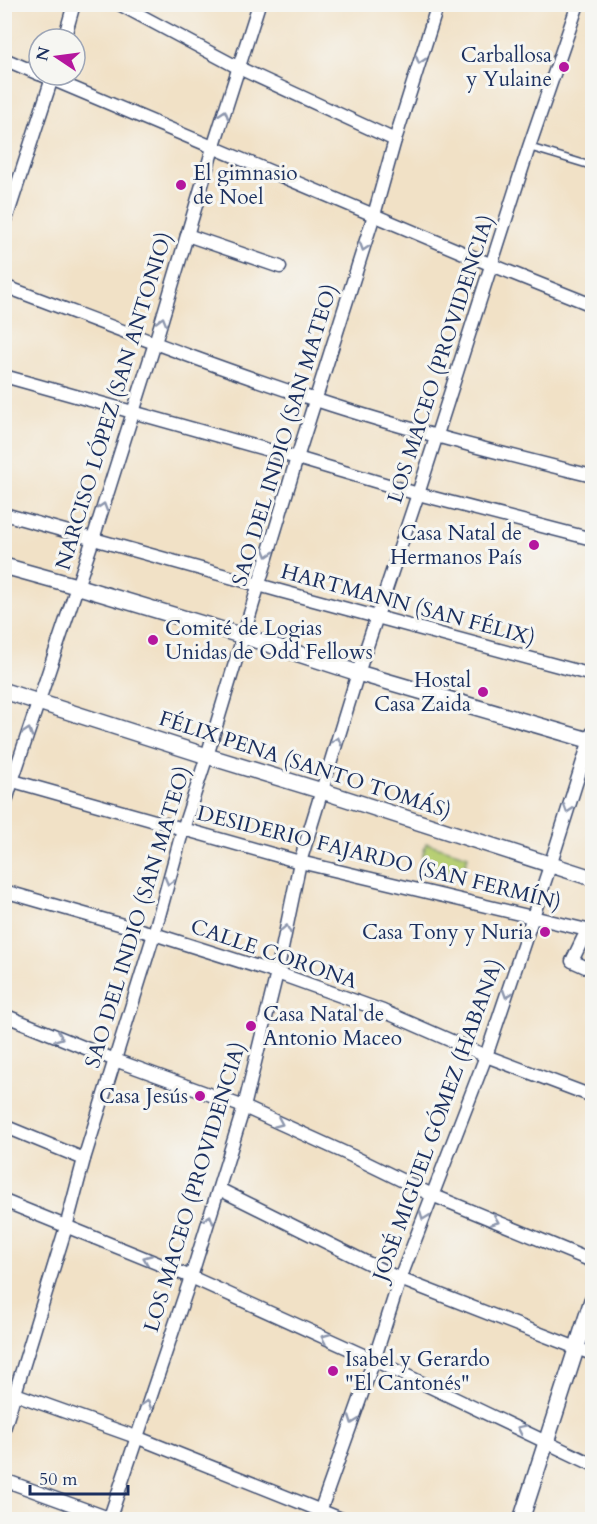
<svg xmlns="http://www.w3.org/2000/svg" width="597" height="1524" viewBox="0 0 597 1524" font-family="Cardo,serif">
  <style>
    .green { fill: #b7cf73; stroke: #697f68; stroke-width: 1.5 }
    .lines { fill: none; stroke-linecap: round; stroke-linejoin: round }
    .service-casing { stroke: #3b4a6e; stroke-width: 9 }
    .minor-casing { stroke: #3b4a6e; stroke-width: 15 }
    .tertiary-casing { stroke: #3b4a6e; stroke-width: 18 }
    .service { stroke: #fff; stroke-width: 6 }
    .minor { stroke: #fff; stroke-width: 12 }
    .tertiary { stroke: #fff; stroke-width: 15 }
    .oneway { stroke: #8d97ae }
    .poi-dot { fill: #b5179e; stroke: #f6f6f2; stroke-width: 2 }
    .labels { text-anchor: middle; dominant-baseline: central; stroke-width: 6; stroke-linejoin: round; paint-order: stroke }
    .poi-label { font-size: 21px; fill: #1b2f5e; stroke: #f6f6f2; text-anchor: end }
    .street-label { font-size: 21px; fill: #1b2f5e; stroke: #f6f6f2 }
  </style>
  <rect width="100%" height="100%" fill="#f6f6f2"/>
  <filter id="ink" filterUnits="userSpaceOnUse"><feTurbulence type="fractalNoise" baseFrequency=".0167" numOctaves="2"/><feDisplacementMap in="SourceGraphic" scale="12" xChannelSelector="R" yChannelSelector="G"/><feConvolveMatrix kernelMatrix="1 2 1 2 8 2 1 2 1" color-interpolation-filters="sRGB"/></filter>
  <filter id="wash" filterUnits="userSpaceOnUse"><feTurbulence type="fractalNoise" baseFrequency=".008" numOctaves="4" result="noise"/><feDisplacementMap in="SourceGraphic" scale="24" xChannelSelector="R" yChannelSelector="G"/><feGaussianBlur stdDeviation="1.35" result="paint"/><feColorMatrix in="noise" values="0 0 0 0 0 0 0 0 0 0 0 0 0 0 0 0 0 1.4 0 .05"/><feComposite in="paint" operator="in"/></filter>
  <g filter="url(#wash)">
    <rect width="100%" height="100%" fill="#f1e1c6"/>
    <!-- green -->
    <path class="green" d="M426 843 468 856 461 878 420 866Z"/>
  </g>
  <g filter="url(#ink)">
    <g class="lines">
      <defs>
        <path id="service" d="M529 147 592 166"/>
        <g id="minor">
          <path d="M119 4 239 68 395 140"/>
          <path d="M64 39 74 4"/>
          <path d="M4 59 39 74"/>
          <path d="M42 75 492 265 592 305"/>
          <path d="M4 226 53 75"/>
          <path d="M187 235 280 267"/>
          <path d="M4 286C108 325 211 366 316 400 407 430 500 453 592 476"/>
          <path d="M4 376 297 458 418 494 592 539"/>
          <path d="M4 514 280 591 592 675"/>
          <path d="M6 779 300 862 587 930 572 961 592 970"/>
          <path d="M4 808 12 781 93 539 155 343 213 148 259 4"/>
          <path d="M4 891 154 934 277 973 383 1011 486 1056 592 1096"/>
          <path d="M4 1015 115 1060 244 1107 352 1156 432 1195 592 1261"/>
          <path d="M4 1126 84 1159"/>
          <path d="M219 1189 400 1279 592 1354"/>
          <path d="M4 1201 191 1277 374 1360 592 1464"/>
          <path d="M4 1390 136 1437 344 1520"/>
          <path d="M4 1429 66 1227 84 1159 154 934 183 829 207 756 297 458 374 215 395 140 438 4"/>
          <path d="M4 1480 114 1520"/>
          <path d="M109 1520 191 1277 244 1107 277 973 300 862 358 673 418 494 529 147 578 4"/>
          <path d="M317 1520 374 1360 400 1279 486 1056 550 866 592 733"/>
        </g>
        <g id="tertiary">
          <path d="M4 566 76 586 243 636 358 673 592 741"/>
          <path d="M4 691 207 756 322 791 592 878"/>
          <path d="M521 1520 592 1300"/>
        </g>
      </defs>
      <!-- service casing -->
      <use href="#service" class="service-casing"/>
      <!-- minor casing -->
      <use href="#minor" class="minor-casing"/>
      <!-- tertiary casing -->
      <use href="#tertiary" class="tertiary-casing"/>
      <!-- service -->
      <use href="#service" class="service"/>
      <!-- minor -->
      <use href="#minor" class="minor"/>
      <!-- tertiary -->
      <use href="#tertiary" class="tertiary"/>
    </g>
    <!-- one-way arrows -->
    <defs><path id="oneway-chevron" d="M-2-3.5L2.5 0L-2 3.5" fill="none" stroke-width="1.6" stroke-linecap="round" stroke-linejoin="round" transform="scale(1.5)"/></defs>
    <g class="oneway">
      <use href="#oneway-chevron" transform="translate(420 60) rotate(107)"/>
      <use href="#oneway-chevron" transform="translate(224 114) rotate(-72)"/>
      <use href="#oneway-chevron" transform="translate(364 247) rotate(108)"/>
      <use href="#oneway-chevron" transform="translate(162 321) rotate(-74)"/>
      <use href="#oneway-chevron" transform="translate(103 507) rotate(-73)"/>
      <use href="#oneway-chevron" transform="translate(268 553) rotate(107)"/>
      <use href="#oneway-chevron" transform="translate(28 732) rotate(-72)"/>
      <use href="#oneway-chevron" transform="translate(337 741) rotate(-73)"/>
      <use href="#oneway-chevron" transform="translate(568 809) rotate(108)"/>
      <use href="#oneway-chevron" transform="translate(169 881) rotate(105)"/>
      <use href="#oneway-chevron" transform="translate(286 929) rotate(-78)"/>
      <use href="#oneway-chevron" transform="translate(507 994) rotate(108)"/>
      <use href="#oneway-chevron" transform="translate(59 1037) rotate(22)"/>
      <use href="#oneway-chevron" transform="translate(279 1123) rotate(24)"/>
      <use href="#oneway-chevron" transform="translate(424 1216) rotate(111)"/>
      <use href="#oneway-chevron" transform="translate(209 1219) rotate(-72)"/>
      <use href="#oneway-chevron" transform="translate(495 1221) rotate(22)"/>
      <use href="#oneway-chevron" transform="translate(147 1259) rotate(-158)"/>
      <use href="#oneway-chevron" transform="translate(325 1338) rotate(-156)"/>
      <use href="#oneway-chevron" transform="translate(147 1404) rotate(-71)"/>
      <use href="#oneway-chevron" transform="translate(353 1420) rotate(110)"/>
      <use href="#oneway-chevron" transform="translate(521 1429) rotate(-155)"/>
    </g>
  </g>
  <!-- markers -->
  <g class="poi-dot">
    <circle cx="564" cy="67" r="6"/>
    <circle cx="181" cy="185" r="6"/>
    <circle cx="534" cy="545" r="6"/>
    <circle cx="153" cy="640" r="6"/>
    <circle cx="483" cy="692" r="6"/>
    <circle cx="545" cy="932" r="6"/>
    <circle cx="251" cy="1026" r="6"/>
    <circle cx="200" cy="1096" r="6"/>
    <circle cx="333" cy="1371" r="6"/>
  </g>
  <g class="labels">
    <!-- poi labels -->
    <g class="poi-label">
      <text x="552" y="55">Carballosa<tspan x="552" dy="24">y Yulaine</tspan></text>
      <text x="193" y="173" text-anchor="start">El gimnasio<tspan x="193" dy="24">de Noel</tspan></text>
      <text x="522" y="533">Casa Natal de<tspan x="522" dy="24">Hermanos País</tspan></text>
      <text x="165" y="628" text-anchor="start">Comité de Logias<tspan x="165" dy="24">Unidas de Odd Fellows</tspan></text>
      <text x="471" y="680">Hostal<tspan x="471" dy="24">Casa Zaida</tspan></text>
      <text x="533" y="932">Casa Tony y Nuria</text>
      <text x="263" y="1014" text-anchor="start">Casa Natal de<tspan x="263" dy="24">Antonio Maceo</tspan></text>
      <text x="188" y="1096">Casa Jesús</text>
      <text x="345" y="1359" text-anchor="start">Isabel y Gerardo<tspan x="345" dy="24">"El Cantonés"</tspan></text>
    </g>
    <!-- street labels -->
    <g class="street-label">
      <text transform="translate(441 359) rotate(-72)">LOS MACEO (PROVIDENCIA)</text>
      <text transform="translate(114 401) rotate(-73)">NARCISO LÓPEZ (SAN ANTONIO)</text>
      <text transform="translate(285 435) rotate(-73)">SAO DEL INDIO (SAN MATEO)</text>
      <text transform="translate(408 605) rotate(15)">HARTMANN (SAN FÉLIX)</text>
      <text transform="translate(305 765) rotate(18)">FÉLIX PENA (SANTO TOMÁS)</text>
      <text transform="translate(379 858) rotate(14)">DESIDERIO FAJARDO (SAN FERMÍN)</text>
      <text transform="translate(138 917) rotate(-73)">SAO DEL INDIO (SAN MATEO)</text>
      <text transform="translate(274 954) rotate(19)">CALLE CORONA</text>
      <text transform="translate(438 1120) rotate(-70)">JOSÉ MIGUEL GÓMEZ (HABANA)</text>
      <text transform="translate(195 1187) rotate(-73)">LOS MACEO (PROVIDENCIA)</text>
    </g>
  </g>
  <!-- margin -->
  <rect width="597" height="1524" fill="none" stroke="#f6f6f2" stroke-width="24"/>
  <!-- north arrow -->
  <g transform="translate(57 57) rotate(283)"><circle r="28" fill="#f6f6f2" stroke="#9ea6b7" stroke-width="1.5"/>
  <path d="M0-4.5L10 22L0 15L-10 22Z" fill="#b5179e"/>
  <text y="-9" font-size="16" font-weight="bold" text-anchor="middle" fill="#1b2f5e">N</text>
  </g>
  <!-- scale -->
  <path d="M30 1485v9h98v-9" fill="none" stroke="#1b2f5e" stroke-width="3"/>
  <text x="39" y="1485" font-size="18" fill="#1b2f5e" stroke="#f6f6f2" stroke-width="4.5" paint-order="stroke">50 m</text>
</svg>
